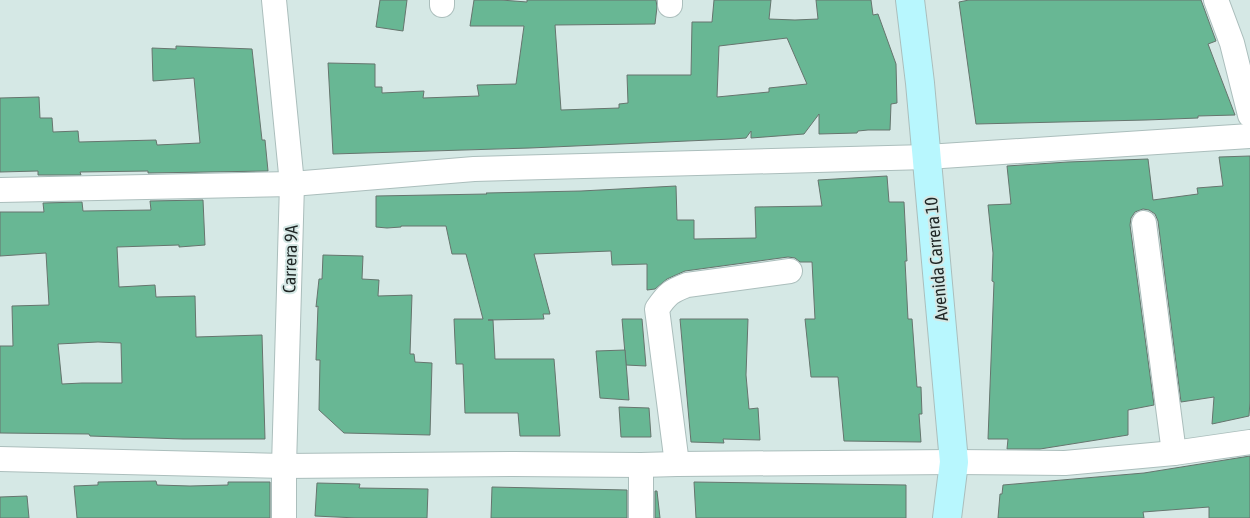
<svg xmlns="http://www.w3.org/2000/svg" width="1250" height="518" viewBox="0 0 1250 518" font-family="'Asap Condensed',sans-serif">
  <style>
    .building { fill: #68b794; stroke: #66756e; fill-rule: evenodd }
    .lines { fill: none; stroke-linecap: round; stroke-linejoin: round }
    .street-casing { stroke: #abbebc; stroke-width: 26 }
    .secondary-casing { stroke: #abbebc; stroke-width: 30 }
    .street { stroke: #fff; stroke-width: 24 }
    .secondary { stroke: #b8f7fe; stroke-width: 28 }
    .labels { text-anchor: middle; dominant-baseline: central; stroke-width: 4; stroke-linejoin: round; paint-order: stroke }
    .street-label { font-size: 18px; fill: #1f2625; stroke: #d5e8e5 }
  </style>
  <rect width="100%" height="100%" fill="#d5e8e5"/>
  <!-- building -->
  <g class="building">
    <path d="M380 0H407L403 31 376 27Z"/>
    <path d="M474 0H501L527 2V0H656L657 7 655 24 555 25 561 110 619 108V104L628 103 627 75H691L692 22H712L714 0H771L769 19 795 20 818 19 816 0H871L873 15 878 14 896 64 897 103 891 104 890 130H868L858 131 857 133 819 134V114L804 134 751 138V131L746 138 732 139 530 148 333 154 328 63 375 64V87H382V93L424 91 423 98 479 96 477 85 516 84 524 26H470ZM787 38 807 84 769 88V92L717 97 719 46Z"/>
    <path d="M969 0H1201L1216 41 1208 44 1235 115 1198 116V118L1146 120 976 124 959 2Z"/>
    <path d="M176 46 252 49 262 140H265L268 171 148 173V171L80 172 81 175H38V171L0 172V98L39 97 40 118H52L53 132 78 131 79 142 156 140 157 145 200 143 194 78 153 81 152 48 176 49Z"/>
    <path d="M1250 156V401L1249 416 1212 424 1214 397 1181 402 1158 221 1155 214 1149 210 1143 209 1135 212 1131 218 1130 225 1154 405 1128 410V435L1040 449H1007L1008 439H988L994 282 992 281 993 253 988 205 1011 204 1007 166 1068 162 1148 159 1153 200 1198 194 1197 188 1223 186 1219 157Z"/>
    <path d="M887 176 889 202H904L907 261H905L908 319H912L917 387H921L922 414H919L921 442 844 441 838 377H811L805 319H815L812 262H800L795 258 788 257 685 271 667 279 655 289 647 290V264L612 265 611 251 534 254 550 314H543L544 319 488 320H493L495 359H554L560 436H520L518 413H465L463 364H456L454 319H483L466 254H452L446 226H401V227L387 228 376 227V196L487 194 486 193 581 191 676 186 677 220H694V239L756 238 755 207 822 206 818 180Z"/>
    <path d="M203 200 205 245 179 247V245L117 247 119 287 155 285 156 297 195 296 196 337 262 335 265 439H183L90 436 89 434 0 433V346H13L12 306 49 305 46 253 0 256V212H44L43 203 82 202 83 211 151 210 150 201ZM98 342 121 343 122 383H82L62 384 58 344Z"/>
    <path d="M323 255 363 256 362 279 379 280 378 296 412 295 410 354H414L415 362 432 363 430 435 344 433 319 410 320 360H316L318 306 316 307 319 279H322Z"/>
    <path d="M622 319H642L646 366 626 365Z"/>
    <path d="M680 319H748L746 375 749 409 758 408 760 440 723 439 724 443 691 442Z"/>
    <path d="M625 350 629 400 600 398 596 351Z"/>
    <path d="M619 407 649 408 651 437H621Z"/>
    <path d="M1250 456V518H1209V507L1143 512 1144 518H998L1000 494H1002L1003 485 1144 473Z"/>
    <path d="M156 481 157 485 190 486 228 485V482H270V518H77L74 486 98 485V482Z"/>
    <path d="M694 482 906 485V518H696Z"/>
    <path d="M317 483 360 484 359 488 428 489 427 518H357L315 516Z"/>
    <path d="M492 487 627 490V518H491Z"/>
    <path d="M655 491H657L660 518H655Z"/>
    <path d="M27 496 29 518H0V497Z"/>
  </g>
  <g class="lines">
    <defs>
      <g id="street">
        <path d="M274 0 292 184 284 466V518"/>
        <path d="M1216 0 1232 43 1250 115"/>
        <path d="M442 5V0"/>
        <path d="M670 5V0"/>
        <path d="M0 190 292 184 474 169 927 157 1250 136"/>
        <path d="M1144 223 1174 453"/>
        <path d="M0 459 284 466 513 464 641 465 677 464 954 462 1065 463 1174 453 1250 442"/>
        <path d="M677 464 657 309C667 294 671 291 687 285L790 271"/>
        <path d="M641 465V518"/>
      </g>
      <path id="secondary" d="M910 0 920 83 954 462 947 518"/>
    </defs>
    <!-- street casing -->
    <use href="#street" class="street-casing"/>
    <!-- secondary casing -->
    <use href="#secondary" class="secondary-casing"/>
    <!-- street -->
    <use href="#street" class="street"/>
    <!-- secondary -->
    <use href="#secondary" class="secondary"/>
  </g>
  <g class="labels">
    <!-- street labels -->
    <g class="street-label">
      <text transform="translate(290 259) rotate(-88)">Carrera 9A</text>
      <text transform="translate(936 259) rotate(-95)">Avenida Carrera 10</text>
    </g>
  </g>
</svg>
